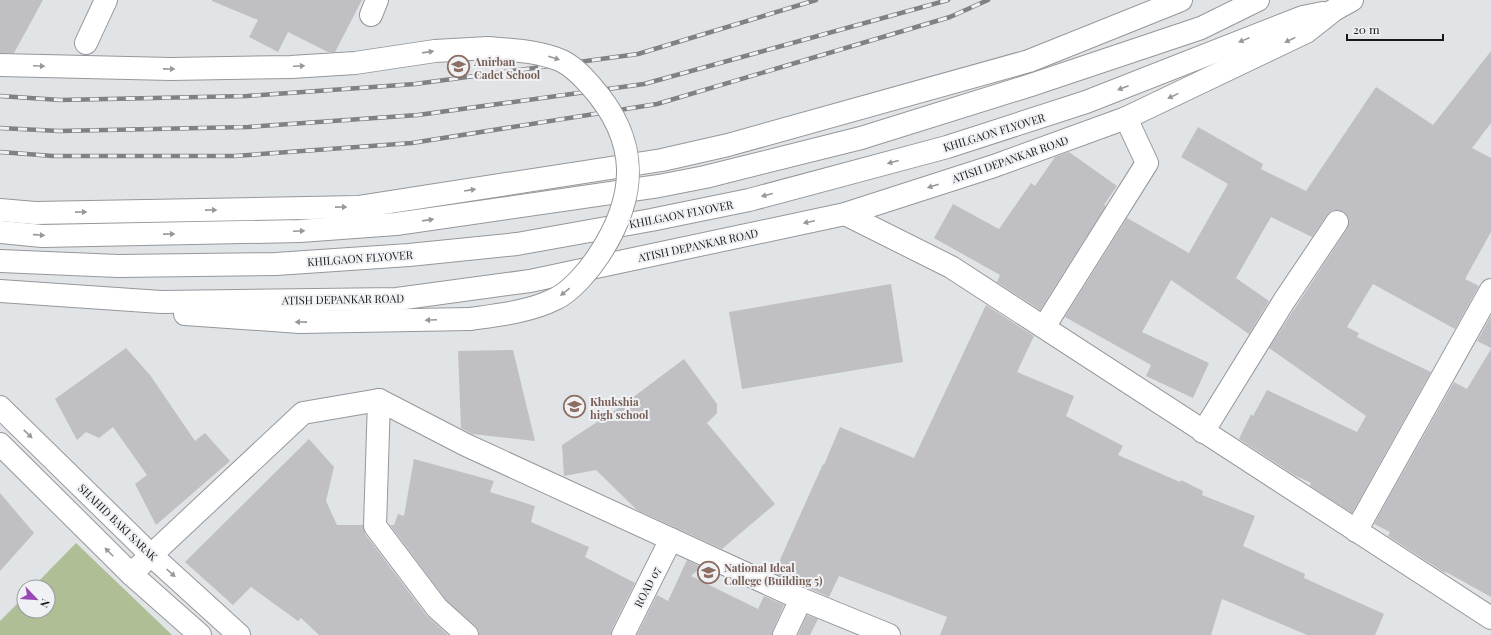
<svg xmlns="http://www.w3.org/2000/svg" width="1491" height="635" viewBox="0 0 1491 635" font-family="'Playfair Display',serif">
  <style>
    .green { fill: #b0be95 }
    .building { fill: #c0bfc3 }
    .lines { fill: none; stroke-linecap: round; stroke-linejoin: round }
    .minor-casing { stroke: #95979a; stroke-width: 24 }
    .major-casing { stroke: #95979a; stroke-width: 24 }
    .minor { stroke: #fff; stroke-width: 22 }
    .major { stroke: #fff; stroke-width: 22 }
    .rail-casing { stroke: #7f8183; stroke-width: 4.5 }
    .rail { stroke: #eff1f4; stroke-width: 3; stroke-dasharray: 9; stroke-linecap: butt }
    .major-bridge-casing { stroke: #95979a; stroke-width: 24; stroke-linecap: butt }
    .major-bridge { stroke: #fff; stroke-width: 22 }
    .oneway { fill: #979898 }
    .labels { text-anchor: middle; dominant-baseline: central; stroke-width: 4; stroke-linejoin: round; paint-order: stroke }
    .education-label { font-size: 11px; font-weight: bold; fill: #785e54; stroke: #eff1f4; text-anchor: start }
    .street-label { font-size: 11px; fill: #18191a; stroke: #eff1f4 }
  </style>
  <rect width="100%" height="100%" fill="#e1e4e7"/>
  <!-- green -->
  <path class="green" d="M76 543 172 635H0V621L24 597V611H48V587H33Z"/>
  <!-- building -->
  <g class="building">
    <path d="M0 0H43L14 53H0Z"/>
    <path d="M212 0H362L335 52H328L288 32 278 52 249 37 258 20 212 1Z"/>
    <path d="M1491 51V123L1472 148 1491 158V232L1465 279 1479 286 1455 329 1373 284 1347 327 1359 333 1357 337 1431 372 1352 513 1310 486 1311 483 1294 475 1239 439 1251 414 1253 416 1267 390 1357 432 1366 416 1269 348 1295 308 1347 229 1349 222 1348 217 1344 212 1337 210 1331 211 1327 215 1312 237 1271 217 1236 278 1269 301 1249 334 1171 280 1142 332 1209 363 1193 398 1146 376 1151 365 1065 317 1127 218 1189 253 1228 184 1181 157 1198 127 1263 164 1261 169 1306 191 1376 87 1433 125Z"/>
    <path d="M1069 152 1117 186 1104 205 1106 206 1040 310 997 282 1000 275 934 238 953 204 999 229 1031 183 1035 186 1055 157Z"/>
    <path d="M891 284 903 362 742 389 729 312Z"/>
    <path d="M986 305 1034 336 1017 372 1074 396 1066 416 1123 446 1118 455 1180 482 1181 480 1203 491 1202 495 1255 516 1243 546 1305 574 1304 578 1384 614 1375 635H1307L1222 599 1211 635H940L947 617 839 576 829 597 774 573 823 464 824 465 840 427 914 458Z"/>
    <path d="M1491 316V348L1477 341Z"/>
    <path d="M126 348 150 375 195 441 205 433 230 461 156 525 135 484 147 475 113 427 99 438 86 432 77 440 55 399Z"/>
    <path d="M1491 349V597L1446 572 1445 573 1388 536 1390 532 1374 524 1454 382 1467 389Z"/>
    <path d="M513 350 535 441 472 434 461 428 458 351Z"/>
    <path d="M684 359 717 404V413L707 423 775 504 722 549 637 510 596 470 564 476 562 445 620 407Z"/>
    <path d="M309 439 334 467 326 501 337 525H363L365 534 427 616 448 635H319L301 618 298 621 251 587 233 605 185 562Z"/>
    <path d="M414 459 494 481 490 492 535 506 531 522 589 547 585 557 635 583 612 629 611 635H479V631L475 626 446 600 390 525H394L398 514 404 516Z"/>
    <path d="M0 493 34 533 0 571Z"/>
    <path d="M687 560 701 567 691 576 758 609 764 596 784 605 773 630 772 635H637L657 595 668 601Z"/>
    <path d="M807 615 818 619 810 635H798Z"/>
  </g>
  <g class="lines">
    <defs>
      <g id="minor">
        <path d="M371 15 377 0"/>
        <path d="M86 43 106 0"/>
        <path d="M845 214 951 267 1491 618"/>
        <path d="M1044 327 1147 163 1126 118"/>
        <path d="M379 400 375 526 437 608 467 635"/>
        <path d="M0 407 151 555 239 635"/>
        <path d="M1203 432 1284 301 1337 222"/>
        <path d="M0 444 131 574 200 635"/>
        <path d="M1356 531 1491 290"/>
        <path d="M131 574 303 413 379 400 466 445 801 599 889 635"/>
        <path d="M623 635 671 539"/>
        <path d="M784 635 801 599"/>
      </g>
      <g id="major">
        <path d="M0 65 171 69 291 67 355 63 435 51 488 48"/>
        <path d="M0 210 35 213 358 207 662 160 728 145 1029 61 1181 0"/>
        <path d="M0 232 42 236 300 231 396 224 659 186 705 177 861 138 1031 85 1201 28 1258 0"/>
        <path d="M0 261 118 266 276 264 409 255 517 244 651 220 749 200 947 147 1086 102 1303 17 1323 13"/>
        <path d="M0 291 161 302 397 299 530 281 845 214 994 166 1126 118 1306 32 1334 10 1352 0"/>
        <path d="M185 314 300 322 470 319"/>
      </g>
    </defs>
    <!-- minor casing -->
    <use href="#minor" class="minor-casing"/>
    <!-- major casing -->
    <use href="#major" class="major-casing"/>
    <!-- minor -->
    <use href="#minor" class="minor"/>
    <!-- major -->
    <use href="#major" class="major"/>
    <defs>
      <g id="rail">
        <path d="M0 96 60 100 247 96 415 84 638 54 816 0"/>
        <path d="M0 128 59 131 248 127 418 115 644 84 948 0"/>
        <path d="M0 152 53 156H235L412 143 657 104 950 17 988 0"/>
      </g>
    </defs>
    <!-- rail casing -->
    <use href="#rail" class="rail-casing"/>
    <!-- rail -->
    <use href="#rail" class="rail"/>
    <defs>
      <path id="major-bridge" d="M470 319C498 315 529 312 555 299 571 292 590 269 599 255 638 196 640 141 591 86 583 77 574 67 562 61 539 51 512 50 488 48"/>
    </defs>
    <!-- major-bridge casing -->
    <use href="#major-bridge" class="major-bridge-casing"/>
    <!-- major-bridge -->
    <use href="#major-bridge" class="major-bridge"/>
  </g>
  <!-- one-way arrows -->
  <defs><path id="oneway-solid" d="M-6-.8H1V-3.2L6.5 0L1 3.2V.8H-6Z"/></defs>
  <g class="oneway">
    <use href="#oneway-solid" transform="translate(1244 40) rotate(158)"/>
    <use href="#oneway-solid" transform="translate(1290 40) rotate(154)"/>
    <use href="#oneway-solid" transform="translate(428 52) rotate(-8)"/>
    <use href="#oneway-solid" transform="translate(554 58) rotate(18)"/>
    <use href="#oneway-solid" transform="translate(39 66) rotate(2)"/>
    <use href="#oneway-solid" transform="translate(299 66) rotate(-3)"/>
    <use href="#oneway-solid" transform="translate(169 69) rotate(1)"/>
    <use href="#oneway-solid" transform="translate(1123 88) rotate(159)"/>
    <use href="#oneway-solid" transform="translate(1173 96) rotate(154)"/>
    <use href="#oneway-solid" transform="translate(893 162) rotate(165)"/>
    <use href="#oneway-solid" transform="translate(933 186) rotate(162)"/>
    <use href="#oneway-solid" transform="translate(470 190) rotate(-9)"/>
    <use href="#oneway-solid" transform="translate(767 195) rotate(166)"/>
    <use href="#oneway-solid" transform="translate(341 207) rotate(-1)"/>
    <use href="#oneway-solid" transform="translate(211 210) rotate(-1)"/>
    <use href="#oneway-solid" transform="translate(81 212) rotate(-1)"/>
    <use href="#oneway-solid" transform="translate(428 220) rotate(-8)"/>
    <use href="#oneway-solid" transform="translate(809 222) rotate(168)"/>
    <use href="#oneway-solid" transform="translate(299 231) rotate(-3)"/>
    <use href="#oneway-solid" transform="translate(169 234) rotate(-1)"/>
    <use href="#oneway-solid" transform="translate(39 235) rotate(4)"/>
    <use href="#oneway-solid" transform="translate(565 292) rotate(141)"/>
    <use href="#oneway-solid" transform="translate(431 320) rotate(178)"/>
    <use href="#oneway-solid" transform="translate(301 322) rotate(-179)"/>
    <use href="#oneway-solid" transform="translate(28 434) rotate(44)"/>
    <use href="#oneway-solid" transform="translate(109 552) rotate(-135)"/>
    <use href="#oneway-solid" transform="translate(171 573) rotate(42)"/>
  </g>
  <!-- icons -->
  <defs>
    <symbol id="school-ring" viewBox="-11 -11 22 22"><circle r="9.5" fill="#eff1f4" stroke="#8d6e63" stroke-width="1.5"/><path d="M0-5L7-2L0 1L-7-2ZM-4 1L0 2.5L4 1V4Q0 6-4 4Z" fill="#8d6e63"/></symbol>
    <symbol id="university-ring" viewBox="-11 -11 22 22"><circle r="9.5" fill="#eff1f4" stroke="#8d6e63" stroke-width="1.5"/><path d="M0-5L7-2L0 1L-7-2ZM-4 1L0 2.5L4 1V4Q0 6-4 4Z" fill="#8d6e63"/></symbol>
  </defs>
  <g fill-rule="evenodd">
    <use href="#school-ring" x="446" y="54" width="25" height="25"/>
    <use href="#school-ring" x="562" y="394" width="25" height="25"/>
    <use href="#university-ring" x="696" y="560" width="25" height="25"/>
  </g>
  <g class="labels">
    <!-- education labels -->
    <g class="education-label">
      <text x="474" y="61">Anirban<tspan x="474" dy="13">Cadet School</tspan></text>
      <text x="590" y="401">Khukshia<tspan x="590" dy="13">high school</tspan></text>
      <text x="724" y="567">National Ideal<tspan x="724" dy="13">College (Building 5)</tspan></text>
    </g>
    <!-- street labels -->
    <g class="street-label">
      <text transform="translate(994 132) rotate(-17)">KHILGAON FLYOVER</text>
      <text transform="translate(1010 159) rotate(-19)">ATISH DEPANKAR ROAD</text>
      <text transform="translate(681 214) rotate(-11)">KHILGAON FLYOVER</text>
      <text transform="translate(698 245) rotate(-12)">ATISH DEPANKAR ROAD</text>
      <text transform="translate(360 258) rotate(-4)">KHILGAON FLYOVER</text>
      <text transform="translate(343 299) rotate(-1)">ATISH DEPANKAR ROAD</text>
      <text transform="translate(118 522) rotate(44)">SHAHID BAKI SARAK</text>
      <text transform="translate(647 587) rotate(-63)">ROAD 07</text>
    </g>
  </g>
  <!-- north arrow -->
  <g transform="translate(36 599) rotate(115)"><circle r="19" fill="#eff1f4" stroke="#999b9d"/>
  <path d="M0-3L7 15L0 10L-7 15Z" fill="#9b48b6"/>
  <text y="-6" font-size="11" font-weight="bold" text-anchor="middle" fill="#18191a">N</text>
  </g>
  <!-- scale -->
  <path d="M1347 34v6h96v-6" fill="none" stroke="#18191a" stroke-width="2"/>
  <text x="1353" y="34" font-size="12" fill="#18191a" stroke="#eff1f4" stroke-width="3" paint-order="stroke">20 m</text>
</svg>
